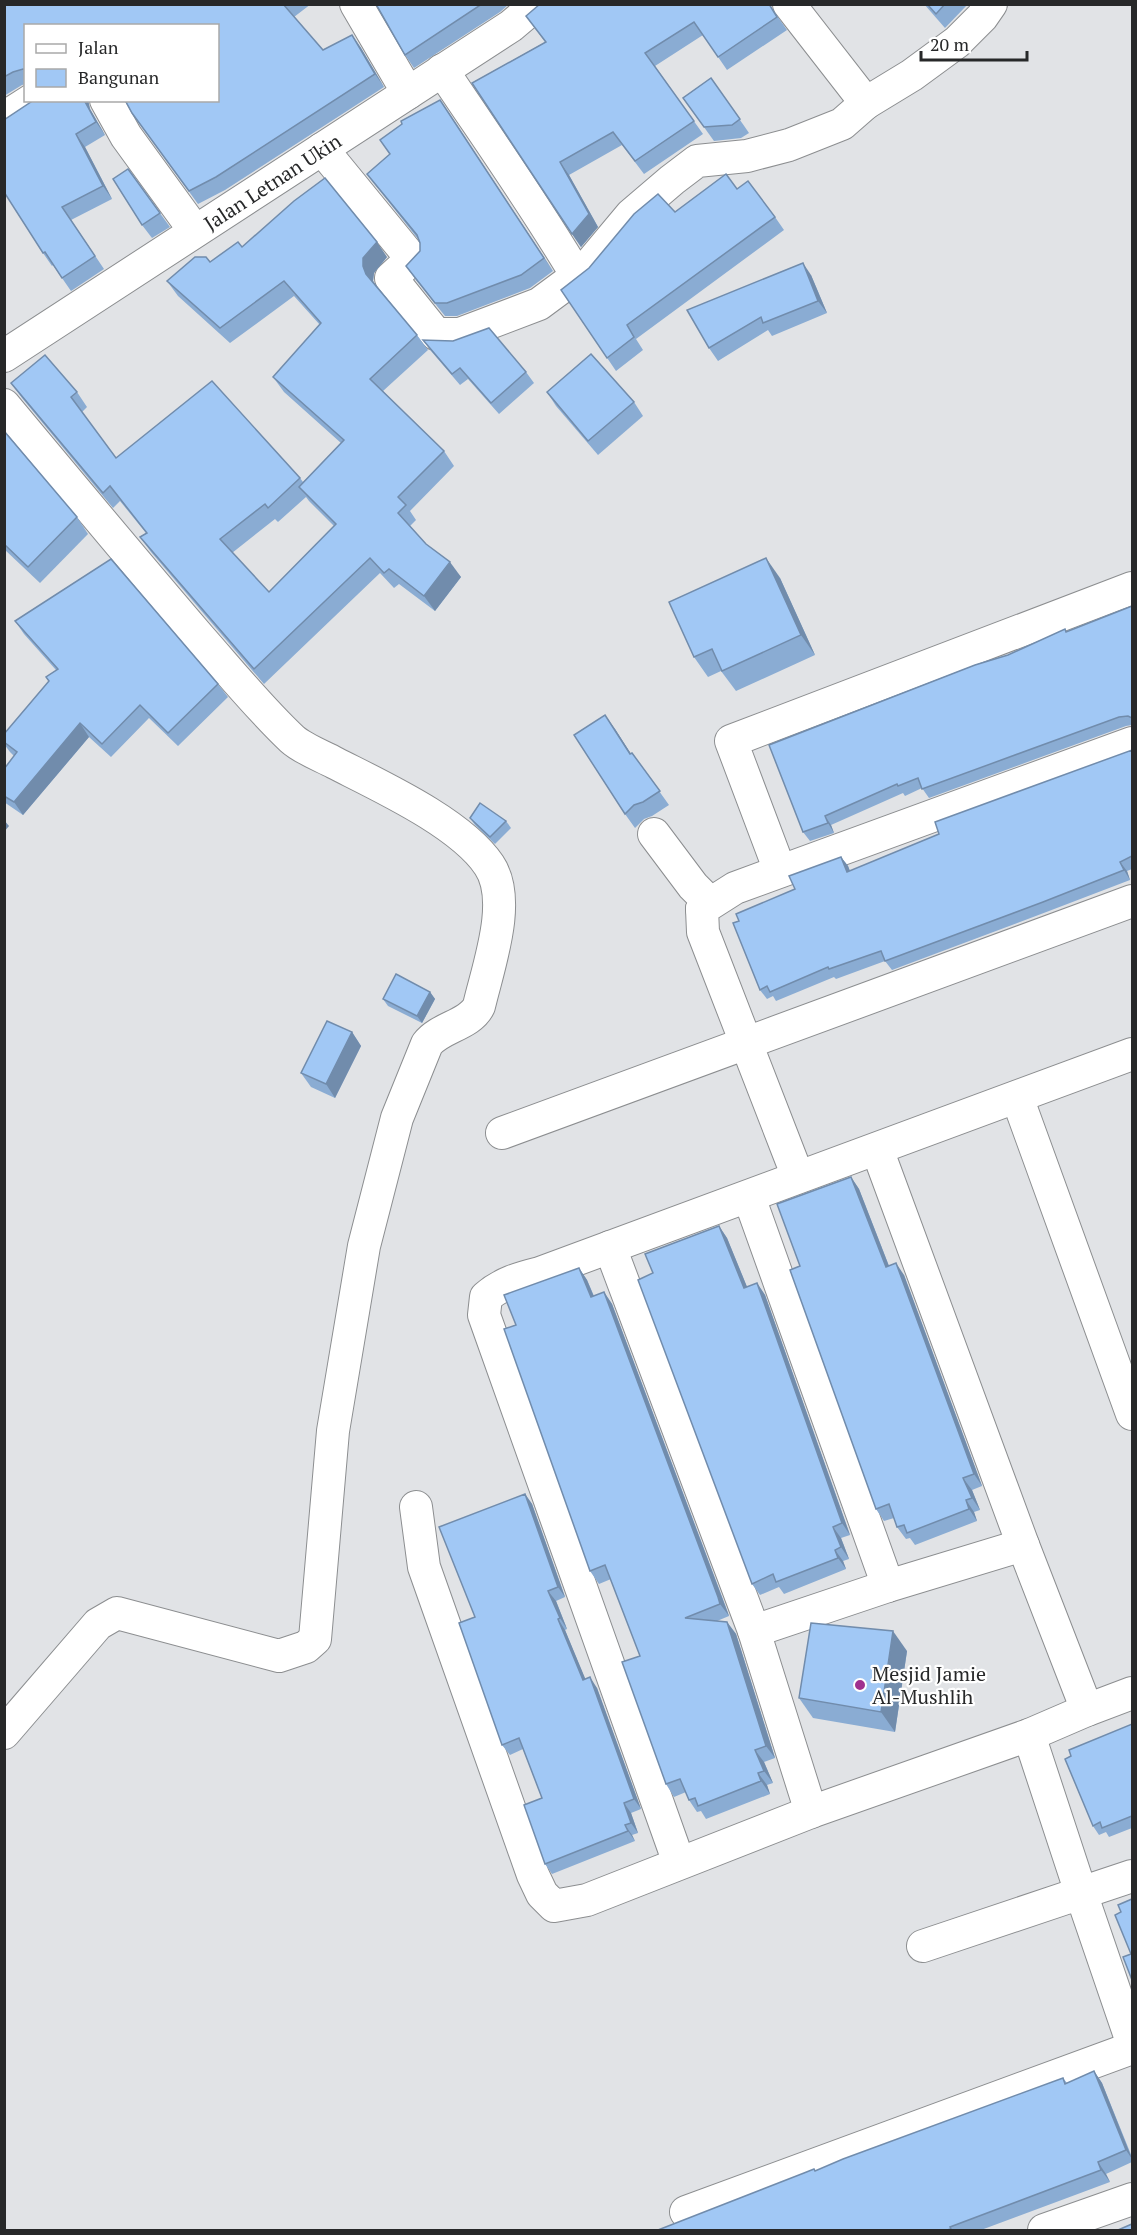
<svg xmlns="http://www.w3.org/2000/svg" width="1137" height="2235" viewBox="0 0 1137 2235" font-family="'PT Serif',serif">
  <style>
    .lines { fill: none; stroke-linecap: round; stroke-linejoin: round }
    .street-casing { stroke: #8c8e90; stroke-width: 34 }
    .street { stroke: #fff; stroke-width: 32 }
    .wall { fill: #8aacd3; fill-rule: evenodd }
    .shaded-wall { fill: #718cac }
    .building { fill: #a1c8f5; stroke: #718cac; stroke-width: 1.5 }
    .poi-dot { fill: #a0318f; stroke: #fff; stroke-width: 2 }
    .labels { text-anchor: middle; dominant-baseline: central; stroke-width: 4.5; stroke-linejoin: round; paint-order: stroke }
    .street-label { font-size: 20px; fill: #272829; stroke: #fff }
    .poi-label { font-size: 20px; fill: #272829; stroke: #fff; text-anchor: start }
  </style>
  <rect width="100%" height="100%" fill="#e1e3e6"/>
  <g class="lines">
    <defs>
      <g id="street">
        <path d="M356 4 408 93"/>
        <path d="M789 4 866 103"/>
        <path d="M442 70C488 139 535 205 577 276"/>
        <path d="M106 100 126 136 195 231"/>
        <path d="M4 118 32 100"/>
        <path d="M322 149 412 259 391 278 436 334H460L539 304 585 270 631 215 672 180 697 161 747 156 789 145 842 124 866 103 912 75 957 42 982 17 991 4"/>
        <path id="s1" d="M4 356 511 26 537 4"/>
        <path d="M4 405C69 483 134 561 200 638 230 672 259 708 292 739 303 749 322 756 335 763 380 786 461 823 489 865 513 900 488 967 479 1006 470 1025 440 1027 427 1044L397 1118 364 1246 333 1431 315 1639 306 1647 279 1656 117 1613 98 1624 4 1733"/>
        <path d="M654 834 693 886 707 900 702 909"/>
        <path d="M780 871 731 741 1132 588"/>
        <path d="M1017 1097 1132 1414"/>
        <path d="M502 1133 1132 901"/>
        <path d="M877 1149 1023 1545 1087 1710"/>
        <path d="M798 1177 703 932 702 909 735 888 1132 743"/>
        <path d="M749 1197 888 1586"/>
        <path d="M610 1247 754 1631 811 1812"/>
        <path d="M416 1507 424 1567 533 1875 542 1894 554 1906 587 1900 811 1812 1029 1735 1087 1710 1132 1693"/>
        <path d="M754 1631 888 1586 1023 1545"/>
        <path d="M1029 1735 1081 1893 1132 1876"/>
        <path d="M679 1863 484 1315 486 1297C502 1283 520 1278 540 1273L1132 1054"/>
        <path d="M923 1946 1081 1893 1132 2042"/>
        <path d="M686 2212 1132 2048"/>
        <path d="M1044 2230 1132 2199"/>
      </g>
    </defs>
    <!-- street casing -->
    <use href="#street" class="street-casing"/>
    <!-- street -->
    <use href="#street" class="street"/>
  </g>
  <!-- wall -->
  <g class="wall">
    <path d="M4 4H311L294 17 323 50 352 35 361 48 384 87 225 190 198 204 132 113 218 100 26 26V84L22 85 4 96Z"/>
    <path d="M376 4H509L500 12 414 68 405 55Z"/>
    <path d="M924 4H968L945 28Z"/>
    <path d="M771 7 787 30 727 70 703 35 655 66 703 134 644 174 622 145 569 175 598 227 581 247 472 83 545 42 526 16Z"/>
    <path d="M711 78 749 133 741 138 714 141 683 98Z"/>
    <path d="M34 100H88L90 109 105 135 85 147 112 199 71 220 104 269 71 291 53 265 52 266 43 253 33 102Z"/>
    <path d="M449 113 553 271 530 288 457 316H445L416 280 406 266 420 251V243L418 239 377 187 367 174 390 154 380 140Z"/>
    <path d="M128 169 170 227 152 238 142 225Z"/>
    <path d="M675 212 775 217 784 230 636 339 643 350 616 371 561 290Z"/>
    <path d="M242 247 387 257 374 273 373 281 375 284 417 335 428 350 383 391 444 451 454 466 410 511 416 520 410 526 426 544 461 577 435 611 399 584 394 588 380 573 264 684 151 552 140 537 146 533 120 501 113 508 22 398 11 383 77 392 87 407 82 412 116 458 300 478 303 482 341 443 284 392 273 377 320 325 294 296 230 343 178 296 167 281ZM306 497 309 501 334 526 269 592 232 553 275 519 278 522Z"/>
    <path d="M811 275 827 313 772 336 768 330 718 361 709 348Z"/>
    <path d="M423 340 526 372 534 383 499 414 468 379 460 385 431 351Z"/>
    <path d="M547 392 634 402 643 416 598 455 556 406Z"/>
    <path d="M4 431 77 517 88 534 40 583 4 549Z"/>
    <path d="M780 578 815 655 736 691 721 671 708 677 694 657Z"/>
    <path d="M1132 606V725L1126 726 929 798 922 788 905 796 903 793 831 825 834 833 810 841 803 832 1008 655 1065 629 1067 632Z"/>
    <path d="M15 621 218 684 228 697 178 746 149 718 111 757 89 737 23 815 4 802V769L14 756 10 752 4 744V734L49 681 56 670 24 634Z"/>
    <path d="M615 729 631 754 632 753 669 805 652 816 644 819 635 828 625 814Z"/>
    <path d="M1132 750V869L1127 871 1130 880 1049 911 892 970 885 961 836 979 834 977 776 1001 773 996 767 999 760 990 739 921 795 889 841 857 848 866 850 871 939 834Z"/>
    <path d="M470 818 506 821 511 828 495 844 475 825Z"/>
    <path d="M430 992 435 999 422 1023 388 1006 383 999Z"/>
    <path d="M352 1032 361 1046 335 1098 311 1087 301 1073Z"/>
    <path d="M851 1177 859 1189 889 1266 904 1275 982 1486 972 1490 980 1510 974 1512 977 1521 915 1545 910 1538 906 1539 897 1527 894 1518 884 1521 876 1509 800 1266Z"/>
    <path d="M719 1226 727 1238 747 1287 757 1283 765 1295 850 1535 841 1538 849 1559 843 1561 846 1569 784 1594 779 1587 760 1595 752 1584 653 1273Z"/>
    <path d="M579 1268 587 1280 594 1296 604 1292 612 1304 727 1610 729 1616 717 1621 727 1622 736 1634 775 1758 764 1762 773 1783 767 1785 770 1794 706 1819 701 1811 697 1812 689 1800 686 1792 674 1797 666 1784 640 1656 611 1579 599 1584 590 1571 516 1325Z"/>
    <path d="M525 1494 532 1504 565 1597 556 1601 567 1629 565 1630 585 1679 597 1688 641 1809 631 1813 638 1833 632 1835 635 1841 552 1874 545 1864 542 1798 523 1749 510 1755 502 1745 475 1617Z"/>
    <path d="M907 1651 895 1732 813 1718 799 1698Z"/>
    <path d="M1132 1724V1828L1109 1837 1106 1832 1099 1835 1093 1826Z"/>
    <path d="M1094 2071 1102 2083 1132 2157V2162L1106 2174 1110 2182 981 2230H658L1063 2078 1067 2083Z"/>
  </g>
  <!-- shaded-wall -->
  <g class="shaded-wall">
    <path d="M352 35 361 48 384 87 375 74Z"/>
    <path d="M84 100H88L90 109 105 135 96 122Z"/>
    <path d="M440 100 449 113 553 271 544 258Z"/>
    <path d="M76 134 85 147 112 199 103 186Z"/>
    <path d="M560 162 569 175 598 227 581 247 572 234Z"/>
    <path d="M377 242 387 257 374 273 373 281 377 289 366 274 363 266V258Z"/>
    <path d="M803 263 811 275 827 313 818 301Z"/>
    <path d="M766 558 780 578 815 655 801 635Z"/>
    <path d="M450 562 461 577 435 611 424 596Z"/>
    <path d="M605 715 615 729 640 768 630 754Z"/>
    <path d="M80 723 89 737 23 815 14 802Z"/>
    <path d="M825 816 831 825 834 833 828 823Z"/>
    <path d="M4 820 9 826 4 832Z"/>
    <path d="M841 857 848 866 854 882 847 872Z"/>
    <path d="M1120 862 1127 871 1130 880 1124 870Z"/>
    <path d="M430 992 435 999 422 1023 417 1016Z"/>
    <path d="M352 1032 361 1046 335 1098 326 1084Z"/>
    <path d="M851 1177 859 1189 894 1279 886 1267Z"/>
    <path d="M719 1226 727 1238 752 1299 744 1288Z"/>
    <path d="M896 1263 904 1275 982 1486 974 1474Z"/>
    <path d="M579 1268 587 1280 599 1309 591 1297Z"/>
    <path d="M757 1283 765 1295 850 1535 842 1523Z"/>
    <path d="M604 1292 612 1304 729 1616 720 1604Z"/>
    <path d="M963 1478 972 1490 980 1510 972 1498Z"/>
    <path d="M525 1494 532 1504 565 1597 558 1587Z"/>
    <path d="M966 1500 974 1512 977 1521 969 1509Z"/>
    <path d="M833 1527 841 1538 849 1559 841 1547Z"/>
    <path d="M835 1550 843 1561 846 1569 838 1558Z"/>
    <path d="M548 1591 556 1601 567 1629 560 1618Z"/>
    <path d="M558 1619 565 1630 590 1690 583 1680Z"/>
    <path d="M727 1622 736 1634 775 1758 766 1746Z"/>
    <path d="M893 1631 907 1651 895 1732 881 1712Z"/>
    <path d="M590 1677 597 1688 641 1809 634 1799Z"/>
    <path d="M755 1750 764 1762 773 1783 764 1771Z"/>
    <path d="M758 1773 767 1785 770 1794 761 1781Z"/>
    <path d="M624 1803 631 1813 638 1833 631 1823Z"/>
    <path d="M625 1825 632 1835 635 1841 628 1831Z"/>
    <path d="M1094 2071 1102 2083 1132 2159 1126 2150Z"/>
    <path d="M1098 2162 1106 2174 1110 2182 1101 2170Z"/>
  </g>
  <!-- building -->
  <g class="building">
    <path d="M4 4H283L323 50 352 35 375 74 216 177 189 191 132 113 125 100H218V26H26V70L23 69 13 72 4 77Z"/>
    <path d="M376 4H482L405 55Z"/>
    <path d="M769 4 777 17 718 57 694 22 645 53 694 121 635 161 613 132 560 162 589 214 572 234 472 83 546 42 526 16 540 4Z"/>
    <path d="M927 4H945L936 14Z"/>
    <path d="M711 78 740 119 732 125 704 127 683 98Z"/>
    <path d="M34 100H84L96 122 76 134 103 186 62 207 95 256 62 278 45 252 43 253 4 192V120Z"/>
    <path d="M440 100 544 258 521 275 447 303H435L406 266 420 251V243L417 235 367 174 390 154 380 140 402 124 401 121Z"/>
    <path d="M128 169 160 213 142 225 113 179Z"/>
    <path d="M726 174 737 189 748 181 775 217 627 325 634 337 607 358 561 290 589 268 634 214 658 194 675 212Z"/>
    <path d="M325 178 377 242 363 258V266L366 274 417 335 370 379 444 451 398 497 406 505 398 513 426 544 450 562 424 596 389 569 384 573 370 558 254 669 140 537 147 533 110 486 103 493 11 383 45 355 77 392 71 397 116 458 212 381 300 478 268 508 265 504 220 539 269 592 336 524 299 487 344 440 273 377 321 323 284 281 220 328 167 281 195 257H206L210 262 238 242 242 247 294 201Z"/>
    <path d="M803 263 818 301 763 323 761 317 709 348 687 310Z"/>
    <path d="M489 328 526 372 491 403 460 368 452 374 423 340 453 341Z"/>
    <path d="M591 354 634 402 588 441 547 392Z"/>
    <path d="M4 431 77 517 28 567 4 544Z"/>
    <path d="M766 558 801 635 722 671 712 649 694 657 669 602Z"/>
    <path d="M111 559 218 684 168 733 140 705 102 744 80 723 14 802 4 796V769L17 752 4 742V734L49 681 46 677 58 669 15 621Z"/>
    <path d="M1132 606V718L1128 716 1119 717 922 789 918 778 898 786 897 784 825 816 828 823 803 832 769 745 975 665 1008 655 1065 629 1066 632Z"/>
    <path d="M605 715 630 754 632 753 660 791 643 802 634 805 625 814 574 735Z"/>
    <path d="M1132 750V856L1120 862 1124 870 1043 902 885 961 881 951 829 969 828 967 770 992 767 986 760 990 733 923 739 921 736 914 795 889 789 876 841 857 847 872 939 834 935 822Z"/>
    <path d="M480 803 506 821 490 837 470 818Z"/>
    <path d="M396 974 430 992 417 1016 383 999Z"/>
    <path d="M327 1021 352 1032 326 1084 301 1073Z"/>
    <path d="M851 1177 886 1267 896 1263 974 1474 963 1478 972 1498 966 1500 969 1509 907 1533 904 1525 897 1527 889 1504 876 1509 790 1270 800 1266 777 1204Z"/>
    <path d="M719 1226 744 1288 757 1283 842 1523 833 1527 841 1547 835 1550 838 1558 776 1582 773 1574 752 1584 638 1280 653 1273 645 1254Z"/>
    <path d="M579 1268 591 1297 604 1292 718 1597 720 1604 685 1618 727 1622 766 1746 755 1750 764 1771 758 1773 761 1781 698 1806 695 1798 689 1800 680 1779 666 1784 622 1662 640 1656 605 1565 590 1571 504 1329 516 1325 504 1295Z"/>
    <path d="M525 1494 558 1587 548 1591 560 1618 558 1619 583 1680 590 1677 634 1799 624 1803 631 1823 625 1825 628 1831 545 1864 524 1805 542 1798 519 1738 502 1745 459 1623 475 1617 439 1527Z"/>
    <path d="M811 1623 893 1631 881 1712 799 1698Z"/>
    <path d="M1132 1724V1816L1102 1828 1100 1822 1093 1826 1065 1759 1071 1756 1069 1750Z"/>
    <path d="M1132 1899V1980L1123 1957 1131 1954 1115 1915 1121 1912 1118 1905Z"/>
    <path d="M1094 2071 1126 2150 1098 2162 1101 2170 950 2227 951 2229 947 2230H658L804 2173 814 2169 815 2171 843 2159 1063 2078 1065 2084Z"/>
    <path d="M1132 2224V2230H1118Z"/>
  </g>
  <!-- markers -->
  <circle class="poi-dot" cx="860" cy="1685" r="6"/>
  <g class="labels">
    <!-- street labels -->
    <g class="street-label">
      <text stroke="none"><textPath href="#s1" startOffset="320">Jalan Letnan Ukin</textPath></text>
    </g>
    <!-- poi labels -->
    <g class="poi-label">
      <text x="872" y="1673">Mesjid Jamie<tspan x="872" dy="23">Al-Mushlih</tspan></text>
    </g>
  </g>
  <!-- border -->
  <rect width="1137" height="2235" fill="none" stroke="#272829" stroke-width="12"/>
  <!-- legend -->
  <rect x="24" y="24" width="195" height="78" fill="#ffffff" stroke="#a9a9a9" stroke-width="1.5"/>
  <rect x="36" y="44" width="30" height="9" fill="#ffffff" stroke="#a9a9a9" stroke-width="1.5"/>
  <text x="78" y="54" font-size="18" fill="#272829">Jalan</text>
  <rect x="36" y="69" width="30" height="18" fill="#a1c8f5" stroke="#a9a9a9" stroke-width="1.5"/>
  <text x="78" y="84" font-size="18" fill="#272829">Bangunan</text>
  <!-- scale -->
  <path d="M921 51v9h106v-9" fill="none" stroke="#272829" stroke-width="3"/>
  <text x="930" y="51" font-size="18" fill="#272829" stroke="#ffffff" stroke-width="4.5" paint-order="stroke">20 m</text>
</svg>
